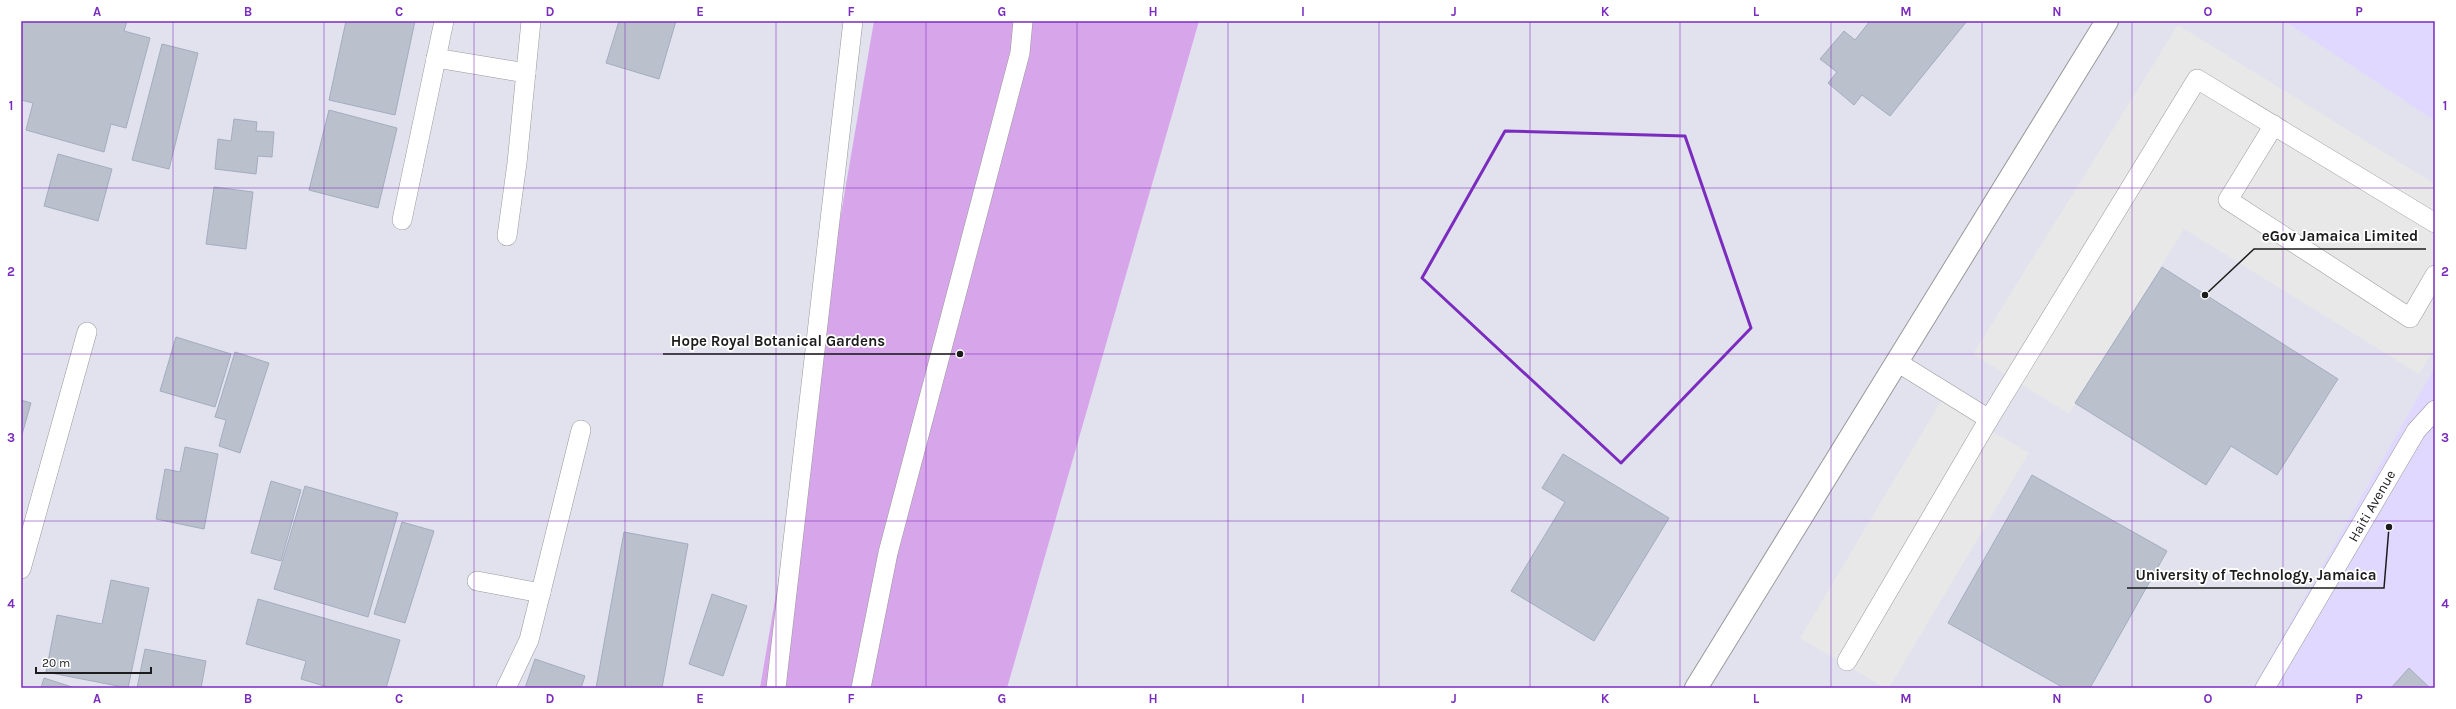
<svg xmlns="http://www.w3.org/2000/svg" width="2456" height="709" viewBox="0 0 2456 709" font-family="Karla,sans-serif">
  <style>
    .education { fill: #e1d8ff }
    .grass { fill: #d7a5e9 }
    .parking { fill: #e8e8e8 }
    .building { fill: #bac1cd; stroke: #a3adbf }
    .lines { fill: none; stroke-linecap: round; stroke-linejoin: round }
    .service-casing { stroke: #999; stroke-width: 20 }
    .minor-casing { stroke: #999; stroke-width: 24 }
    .service { stroke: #fff; stroke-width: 19 }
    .minor { stroke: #fff; stroke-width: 22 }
    .marked { fill: none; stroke: #7b2cbf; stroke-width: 3; stroke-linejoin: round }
    .grid { fill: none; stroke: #7b2cbf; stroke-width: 1; stroke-opacity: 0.55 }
    .labels { text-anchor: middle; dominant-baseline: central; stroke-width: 3.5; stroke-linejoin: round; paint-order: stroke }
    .street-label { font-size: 14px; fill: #1c1c1c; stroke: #fff }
    .leader { fill: none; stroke: #1c1c1c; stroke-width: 1.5 }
    .callout-dot { fill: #1c1c1c; stroke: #fff; stroke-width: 1.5 }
    .callout-label { font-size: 15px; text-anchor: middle; font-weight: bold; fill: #1c1c1c; stroke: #fff; stroke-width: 3.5; stroke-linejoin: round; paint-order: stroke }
    .neatline { fill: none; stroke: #7b2cbf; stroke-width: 1.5 }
    .grid-label { font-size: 13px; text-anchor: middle; font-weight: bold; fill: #7b2cbf }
  </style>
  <rect width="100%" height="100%" fill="#e1e2ed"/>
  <!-- education -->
  <g class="education">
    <path d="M2284 21H2435V121Z"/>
    <path d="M2435 367V688H2253Z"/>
  </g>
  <!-- grass -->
  <path class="grass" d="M874 21H1199L1007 688H760Z"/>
  <!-- parking -->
  <g class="parking">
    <path d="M2178 25 2435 184V348L2419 374 2184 229 2069 414 1973 354Z"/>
    <path d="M1941 401 2029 453 1889 688H1885L1800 638Z"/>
  </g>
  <!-- building -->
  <g class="building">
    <path d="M21 21H127L124 31 150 38 126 128 111 124 104 152 26 130 33 103 21 100Z"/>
    <path d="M346 21H415L395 115 329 100Z"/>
    <path d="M619 21H676L659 79 606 63Z"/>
    <path d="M1870 21H1967L1890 116 1862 95 1854 105 1828 83 1837 72 1820 59 1844 31 1855 40Z"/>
    <path d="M162 44 198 53 169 169 132 160Z"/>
    <path d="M329 110 397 128 378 208 309 190Z"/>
    <path d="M234 119 257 122 256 131 274 132 272 157 258 156 256 174 215 169 218 139 231 141Z"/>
    <path d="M58 154 112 169 98 221 44 206Z"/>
    <path d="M214 187 253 192 246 249 206 244Z"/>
    <path d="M2162 267 2338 379 2277 475 2231 446 2206 485 2075 403Z"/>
    <path d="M176 337 231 354 215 407 160 391Z"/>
    <path d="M235 352 269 363 240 453 219 446 226 420 215 417Z"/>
    <path d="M21 400 31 403 21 438Z"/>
    <path d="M185 447 218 454 204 529 156 519 165 469 180 472Z"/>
    <path d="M1563 454 1669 518 1594 641 1511 591 1565 502 1542 488Z"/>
    <path d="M2032 475 2167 551 2090 688H2064L1948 623Z"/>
    <path d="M271 481 301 490 281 561 251 553Z"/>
    <path d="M305 486 398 513 368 617 274 589Z"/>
    <path d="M402 522 434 531 405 623 374 614Z"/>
    <path d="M624 532 688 544 662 688H596Z"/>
    <path d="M111 580 149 588 128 688 46 672 57 615 102 624Z"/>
    <path d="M712 594 747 606 723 676 689 664Z"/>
    <path d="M258 599 400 640 386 688H331L301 679 306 661 246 644Z"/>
    <path d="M145 649 206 661 201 688H137Z"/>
    <path d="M535 659 585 676 581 688H525Z"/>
    <path d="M2409 668 2430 688H2391Z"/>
    <path d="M44 678 75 688H41Z"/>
  </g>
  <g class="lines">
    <defs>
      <g id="service">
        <path d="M436 58 526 73"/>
        <path d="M2274 125 2228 200 2410 318 2435 275"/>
        <path d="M402 220 444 21"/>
        <path d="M507 236 517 163 531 21"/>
        <path d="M1897 362 1989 419"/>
        <path d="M21 569 87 332"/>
        <path d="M477 581 541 593"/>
        <path d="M1847 661 1989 419 2197 79 2435 223"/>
        <path d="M506 688 529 640 581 430"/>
        <path d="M776 688 853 21"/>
        <path d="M861 688 888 553 1020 53 1023 21"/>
        <path d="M2265 688 2416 431 2435 410"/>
      </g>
      <path id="minor" d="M1696 688 2107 21"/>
    </defs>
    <!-- service casing -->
    <use href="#service" class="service-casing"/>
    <!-- minor casing -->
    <use href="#minor" class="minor-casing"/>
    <!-- service -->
    <use href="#service" class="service"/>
    <!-- minor -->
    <use href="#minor" class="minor"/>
  </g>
  <!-- marked area -->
  <path class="marked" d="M1505 131 1685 136 1751 328 1621 463 1422 278Z"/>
  <!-- grid -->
  <path class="grid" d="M173 21V688M324 21V688M474 21V688M625 21V688M776 21V688M926 21V688M1077 21V688M1228 21V688M1379 21V688M1530 21V688M1680 21V688M1831 21V688M1982 21V688M2132 21V688M2283 21V688M21 188H2435M21 354H2435M21 521H2435"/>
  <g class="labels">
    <!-- street labels -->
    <g class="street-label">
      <text transform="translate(2372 506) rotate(-60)">Haiti Avenue</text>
    </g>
  </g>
  <!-- callouts -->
  <path class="leader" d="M2205 295L2254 249H2426M960 354L893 354H663M2389 527L2384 588H2127"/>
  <g class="callout-dot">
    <circle cx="2205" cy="295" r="4"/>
    <circle cx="960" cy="354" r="4"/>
    <circle cx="2389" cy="527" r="4"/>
  </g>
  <g class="callout-label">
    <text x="2340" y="241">eGov Jamaica Limited</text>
    <text x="778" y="346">Hope Royal Botanical Gardens</text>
    <text x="2256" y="580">University of Technology, Jamaica</text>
  </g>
  <!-- border -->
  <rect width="2456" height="709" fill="none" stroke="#ffffff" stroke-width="44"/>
  <!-- scale -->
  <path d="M36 667v6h115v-6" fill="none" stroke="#1c1c1c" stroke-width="2"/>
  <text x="42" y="667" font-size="12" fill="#1c1c1c" stroke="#ffffff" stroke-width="3" paint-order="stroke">20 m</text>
  <rect x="22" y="22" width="2412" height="665" class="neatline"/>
  <g class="grid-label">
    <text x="97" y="16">A</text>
    <text x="248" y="16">B</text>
    <text x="399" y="16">C</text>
    <text x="550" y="16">D</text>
    <text x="700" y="16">E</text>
    <text x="851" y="16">F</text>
    <text x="1002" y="16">G</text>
    <text x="1153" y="16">H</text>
    <text x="1303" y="16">I</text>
    <text x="1454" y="16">J</text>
    <text x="1605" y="16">K</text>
    <text x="1756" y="16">L</text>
    <text x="1906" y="16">M</text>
    <text x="2057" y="16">N</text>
    <text x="2208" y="16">O</text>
    <text x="2359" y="16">P</text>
    <text x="11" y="110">1</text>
    <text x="2445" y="110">1</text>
    <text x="11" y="276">2</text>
    <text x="2445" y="276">2</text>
    <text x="11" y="442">3</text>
    <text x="2445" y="442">3</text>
    <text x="11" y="608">4</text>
    <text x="2445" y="608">4</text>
    <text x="97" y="703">A</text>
    <text x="248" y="703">B</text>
    <text x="399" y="703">C</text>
    <text x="550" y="703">D</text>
    <text x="700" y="703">E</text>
    <text x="851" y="703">F</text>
    <text x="1002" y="703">G</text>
    <text x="1153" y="703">H</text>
    <text x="1303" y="703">I</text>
    <text x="1454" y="703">J</text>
    <text x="1605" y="703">K</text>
    <text x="1756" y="703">L</text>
    <text x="1906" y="703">M</text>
    <text x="2057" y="703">N</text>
    <text x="2208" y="703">O</text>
    <text x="2359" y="703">P</text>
  </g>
</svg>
